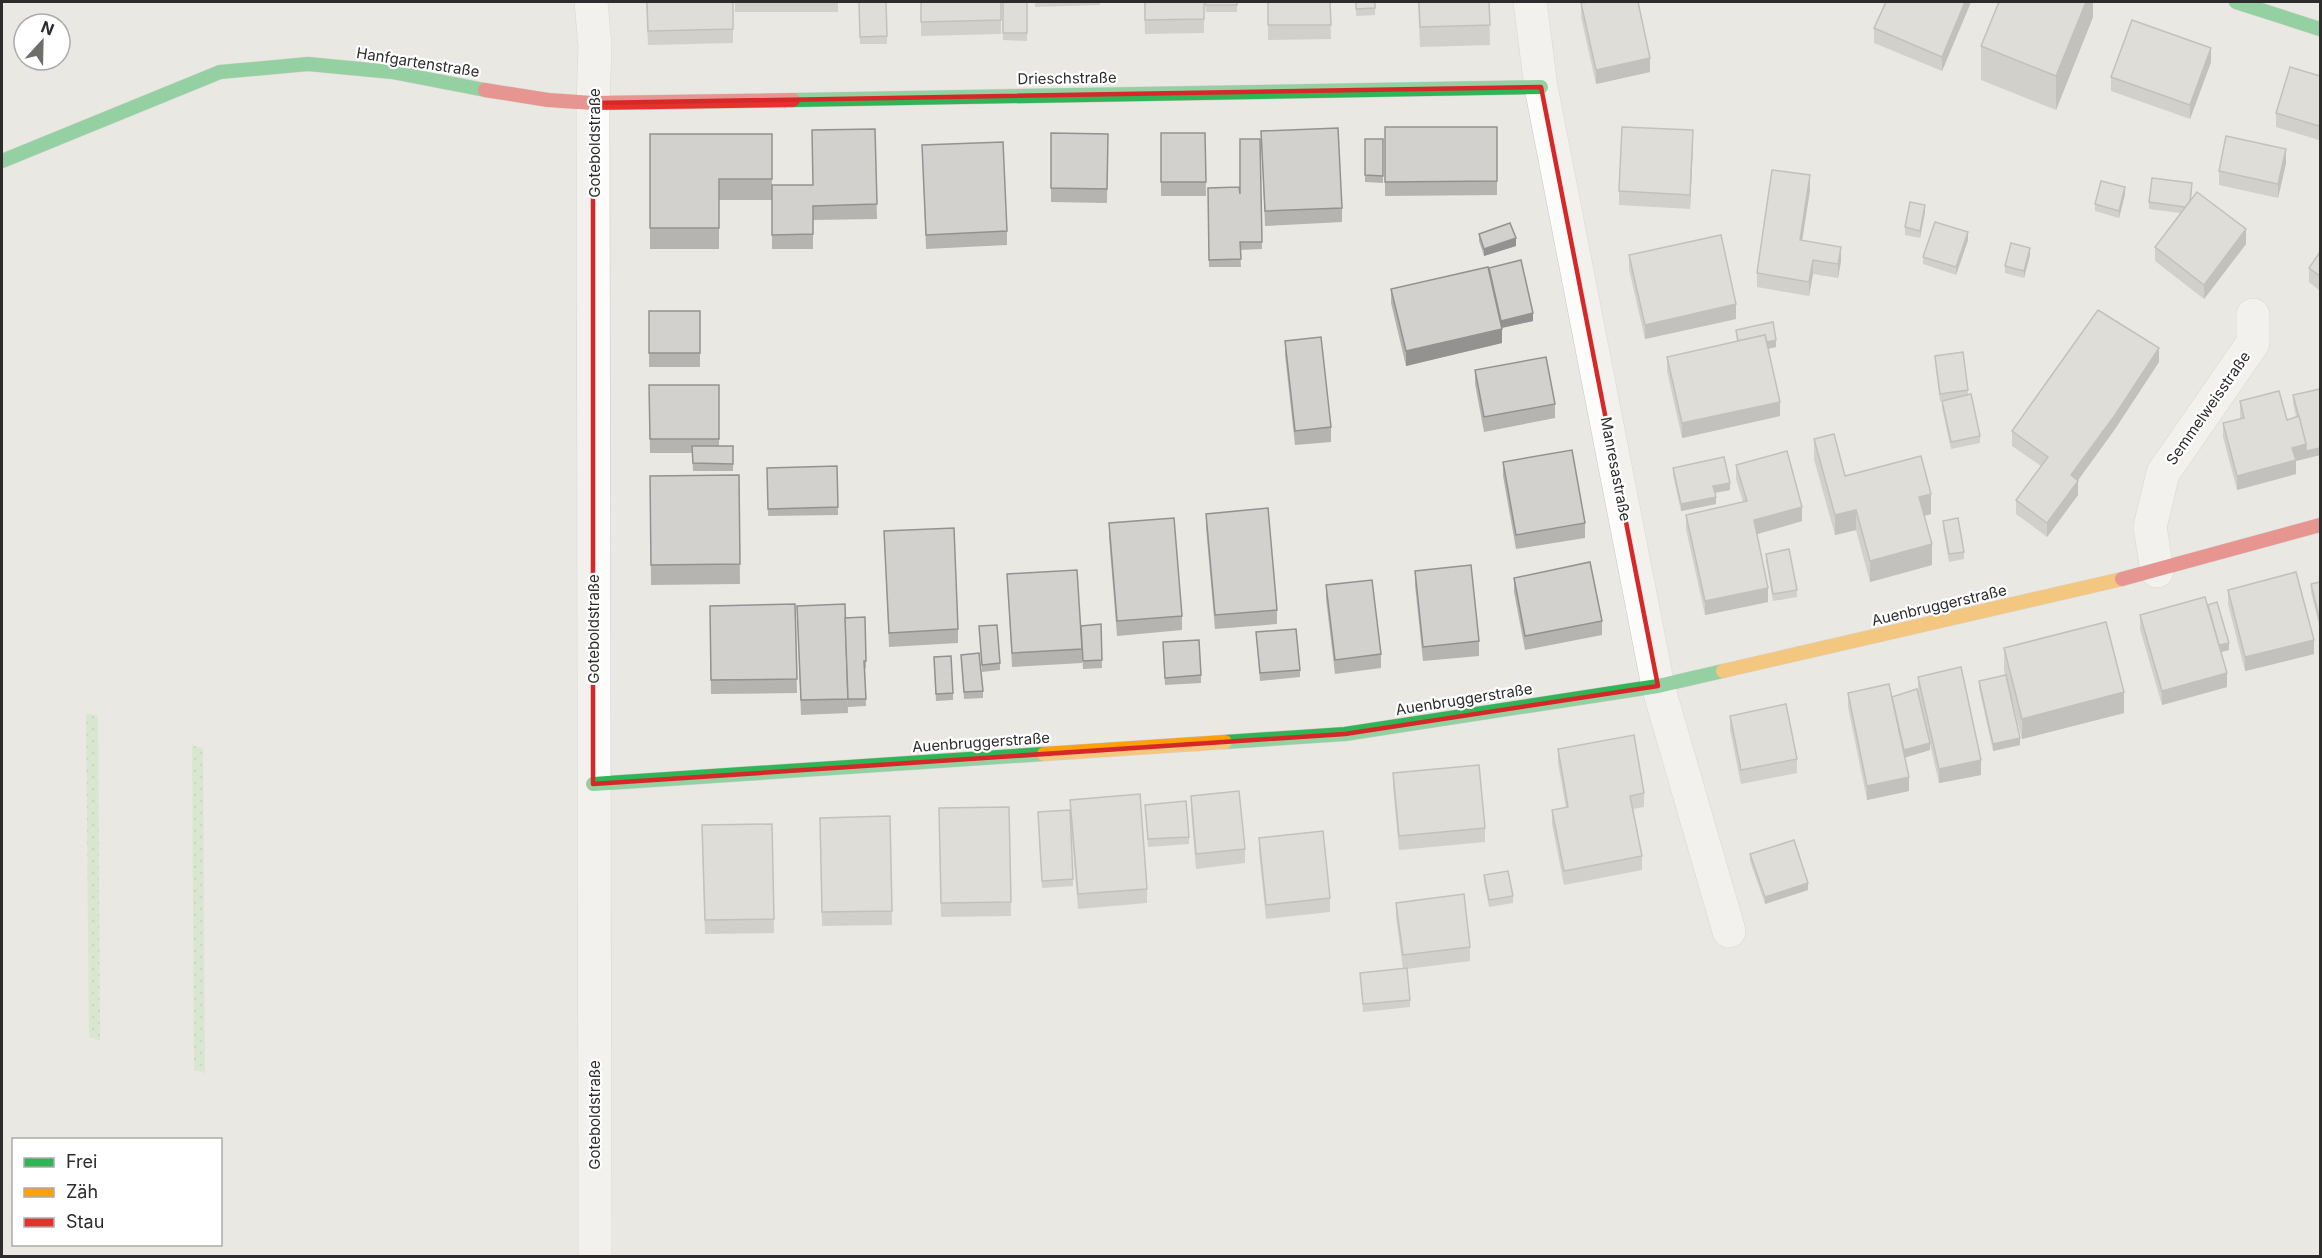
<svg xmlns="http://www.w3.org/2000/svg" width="2322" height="1258" viewBox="0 0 2322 1258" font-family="Inter,sans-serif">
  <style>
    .grass { fill: url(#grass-dots) }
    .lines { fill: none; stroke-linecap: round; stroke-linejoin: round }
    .street-casing { stroke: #c8c7c7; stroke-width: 34 }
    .fast-casing { stroke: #c8c7c7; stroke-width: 15 }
    .slow-casing { stroke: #c8c7c7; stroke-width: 15 }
    .jam-casing { stroke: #c8c7c7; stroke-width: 15 }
    .street { stroke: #fcfcfb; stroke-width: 33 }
    .fast { stroke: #30b455; stroke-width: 14 }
    .slow { stroke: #ff9f0a; stroke-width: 14 }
    .jam { stroke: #e5322d; stroke-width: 14 }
    .wall { fill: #b5b4b0 }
    .shaded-wall { fill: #949290 }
    .building { fill: #d3d1cd; stroke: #949290; stroke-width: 1.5 }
    .marked { fill: none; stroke: #d62828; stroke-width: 4.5; stroke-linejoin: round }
    .labels { text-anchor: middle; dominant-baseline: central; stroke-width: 4.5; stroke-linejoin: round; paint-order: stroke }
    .street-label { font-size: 15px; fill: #2c2c2c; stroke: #fff }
  </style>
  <defs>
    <pattern id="grass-dots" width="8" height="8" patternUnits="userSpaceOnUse" patternTransform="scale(1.5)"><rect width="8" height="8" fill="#c7e6bb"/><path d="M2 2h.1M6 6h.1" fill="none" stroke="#abc5a1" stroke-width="1.8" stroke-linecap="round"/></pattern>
  </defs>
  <rect width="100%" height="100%" fill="#eae8e2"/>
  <!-- grass -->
  <g class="grass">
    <path d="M86 713 98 716 100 1041 89 1037Z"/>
    <path d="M192 745 203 749 205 1073 194 1070Z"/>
  </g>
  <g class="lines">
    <defs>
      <g id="street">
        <path d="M591 2 595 46 593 103 595 1256"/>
        <path d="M1530 2 1541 87 1658 686 1729 931"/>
        <path d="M2157 571 2150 527 2163 473 2253 343V315"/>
      </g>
      <g id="fast">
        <path d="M2236 2 2320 29"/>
        <path d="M793 100 1541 87"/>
        <path d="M2 161 220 72 308 64 392 72 485 90"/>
        <path d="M1225 742 1345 734 1658 686 1723 671"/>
        <path d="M593 784 1044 754"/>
      </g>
      <g id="slow">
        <path d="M1723 671 2122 579"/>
        <path d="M1044 754 1225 742"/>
      </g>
      <g id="jam">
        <path d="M485 90 548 100 593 103 793 100"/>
        <path d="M2122 579 2320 525"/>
      </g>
    </defs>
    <!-- street casing -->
    <use href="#street" class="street-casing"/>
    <!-- fast casing -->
    <use href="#fast" class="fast-casing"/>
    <!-- slow casing -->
    <use href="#slow" class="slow-casing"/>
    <!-- jam casing -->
    <use href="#jam" class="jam-casing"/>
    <!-- street -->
    <use href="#street" class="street"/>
    <!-- fast -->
    <use href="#fast" class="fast"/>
    <!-- slow -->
    <use href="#slow" class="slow"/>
    <!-- jam -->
    <use href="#jam" class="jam"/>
  </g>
  <!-- wall -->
  <g class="wall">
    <path d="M646 2H733V43L648 45Z"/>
    <rect x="735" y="2" width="103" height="10"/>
    <path d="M859 2H886L887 44H860Z"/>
    <path d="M921 2H1001V34L921 36Z"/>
    <path d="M1003 2H1027V41L1003 40Z"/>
    <path d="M1035 2H1100V5L1035 7Z"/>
    <path d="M1144 2H1204V33L1145 34Z"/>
    <path d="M1205 2H1237V12H1206Z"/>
    <path d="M1268 2H1330L1331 39 1268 40Z"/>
    <path d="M1356 2H1375V15L1356 16Z"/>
    <path d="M1418 2H1489L1490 45 1420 47Z"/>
    <path d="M1886 2H1971L1942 71 1874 43V28Z"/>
    <path d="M2093 2V17L2056 110 1981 80V46Z"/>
    <path d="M1581 3 1650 72 1596 84 1581 17Z"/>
    <path d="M2211 62 2190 119 2111 91V77Z"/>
    <path d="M2320 76 2319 140 2276 127V113Z"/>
    <path d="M1385 127H1497V195L1385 196Z"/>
    <path d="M875 129 877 219 813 220V249H772V200H719V249H650V134H772V185H813Z"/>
    <path d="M1261 131 1342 208V222L1265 226Z"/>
    <path d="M1051 133 1108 134 1107 203 1051 202Z"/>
    <path d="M1161 133H1205L1206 196H1161Z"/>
    <path d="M1260 139 1262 249 1240 250 1241 267H1209L1208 188 1240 194Z"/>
    <path d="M1365 139H1383V183L1365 182Z"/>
    <path d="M1693 144 1690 209 1619 205V191Z"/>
    <path d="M922 145 1007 231V245L926 249Z"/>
    <path d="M2286 163 2278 198 2219 185V171Z"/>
    <path d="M1810 190 1802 240 1841 261 1838 278 1813 274 1809 296 1757 287V273Z"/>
    <path d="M2192 190 2191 199 2246 244 2204 299 2155 261V247L2180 213 2149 209V202Z"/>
    <path d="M2125 194 2119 218 2095 211V204Z"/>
    <path d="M1925 212 1920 238 1905 235V227Z"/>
    <path d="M1479 234 1516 246 1484 256 1479 241Z"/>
    <path d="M1968 240 1956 275 1923 264V257Z"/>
    <path d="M2320 252V291L2309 282V268Z"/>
    <path d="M1629 255 1736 319 1645 339 1629 269Z"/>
    <path d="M2030 255 2024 278 2005 273V266Z"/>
    <path d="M1391 289 1533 321 1502 328V343L1406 366 1391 303Z"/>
    <rect x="649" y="311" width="51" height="56"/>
    <path d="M1736 330 1776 347 1768 349 1780 416 1682 438 1667 371V357L1737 342Z"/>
    <path d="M1285 341 1331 427V442L1295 445 1285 355Z"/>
    <path d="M1935 356 1968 390V395L1980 436V443L1951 449 1942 408V401L1944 400 1940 401 1935 363Z"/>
    <path d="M2159 362 2115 429 2078 480V495L2047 537 2016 514V500L2041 466 2012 446V431Z"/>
    <path d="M1475 370 1555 404V418L1484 432 1475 384Z"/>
    <path d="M2319 374H2320V455L2296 461V474L2237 490 2223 437V423L2240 419V401L2287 420 2296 417 2293 403V395L2319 389Z"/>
    <path d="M649 385H719V446H733V471H693L692 453H650Z"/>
    <path d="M1814 439 1845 476 1931 514 1924 516 1932 565 1870 582 1856 530 1835 535 1814 459Z"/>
    <path d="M1503 462 1585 523V538L1516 549 1503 476Z"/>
    <path d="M1736 465 1802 521 1757 534 1768 602 1705 615 1686 529V515L1743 502 1736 479Z"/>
    <path d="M837 466 838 515 768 516 767 468Z"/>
    <path d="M1673 468 1730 490 1715 493 1716 504 1681 511 1673 475Z"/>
    <path d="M739 475 740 584 651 585 650 476Z"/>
    <path d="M1206 514 1277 610V624L1215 629 1206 528Z"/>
    <path d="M1943 521 1964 552V559L1949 562 1943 528Z"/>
    <path d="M1109 523 1182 616V630L1117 636 1109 537Z"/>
    <path d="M884 531 958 629V643L889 647Z"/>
    <path d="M1766 554 1797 590V597L1773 601 1766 561Z"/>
    <path d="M1415 571 1479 641V656L1423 661 1415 585Z"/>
    <path d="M1007 574 1082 649V663L1012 667Z"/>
    <path d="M1514 578 1602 621V635L1525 650 1514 592Z"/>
    <path d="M2320 582V629L2311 592V584Z"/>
    <path d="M1326 585 1381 654V668L1335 674 1326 599Z"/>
    <path d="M2228 590 2314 654 2245 671 2228 604Z"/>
    <path d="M795 604 797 693 711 694 710 606Z"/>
    <path d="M2208 605 2229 650 2221 652 2227 687 2162 705 2140 629V615Z"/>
    <path d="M797 606 845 618 866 661V668H865L866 706 848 707 847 666 848 713 801 715Z"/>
    <path d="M1101 624 1102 668 1083 669 1081 633Z"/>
    <path d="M979 626 1000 663V670L982 672Z"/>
    <path d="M1256 632 1300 670V677L1260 681Z"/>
    <path d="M2004 648 2124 713 2022 739 2010 693 2020 745 1993 751 1979 688V681L2005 675 2004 669Z"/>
    <path d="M1163 649 1201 675V683L1165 685Z"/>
    <path d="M961 655 983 691V698L964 699Z"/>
    <path d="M934 664 953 693V700L936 701Z"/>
    <path d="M1918 677 1981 775 1939 783 1930 744V750L1904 757 1909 791 1867 800 1848 707V693L1892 697 1918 691Z"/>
    <path d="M1730 716 1797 759V773L1741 784 1730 730Z"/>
    <path d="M1558 749 1644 793V807L1633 809 1642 856V870L1564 885 1552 824V810L1566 808 1558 763Z"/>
    <path d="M1393 773 1485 828V842L1399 850 1393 787Z"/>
    <path d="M1191 796 1245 849V863L1196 869 1191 810Z"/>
    <path d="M1070 800 1147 889V903L1078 909 1070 814Z"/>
    <path d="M1145 805 1189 837V844L1148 847Z"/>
    <path d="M1009 807 1011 916 941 917 939 823Z"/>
    <path d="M890 816 892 925 822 926 820 818Z"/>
    <path d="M1038 819 1073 879V886L1042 888Z"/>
    <path d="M772 824 774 933 705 934 702 839Z"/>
    <path d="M1259 838 1330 898V912L1266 919 1259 852Z"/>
    <path d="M1750 854 1808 890 1765 904 1750 861Z"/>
    <path d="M1484 875 1513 896V903L1489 907 1484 882Z"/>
    <path d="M1396 903 1470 947V961L1406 969 1410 1000V1007L1363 1012 1360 973 1403 969 1396 917Z"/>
  </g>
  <!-- shaded-wall -->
  <g class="shaded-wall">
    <path d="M1965 2H1971L1942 71V57Z"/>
    <path d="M2086 2H2093V17L2056 110V76Z"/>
    <path d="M2211 48V62L2190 119V105Z"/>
    <path d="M1650 58V72L1596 84V70Z"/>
    <path d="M2320 122V136L2319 140V126Z"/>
    <path d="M1693 130V144L1690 209V195Z"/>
    <path d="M2286 149V163L2278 198V184Z"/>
    <path d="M1810 175V190L1800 254V240Z"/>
    <path d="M2125 187V194L2119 218V211Z"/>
    <path d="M1925 205V212L1920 238V231Z"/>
    <path d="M2246 229V244L2204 299V285Z"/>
    <path d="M1968 232V240L1956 275V267Z"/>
    <path d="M1516 238V246L1484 256V249Z"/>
    <path d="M1841 247V261L1838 278V264Z"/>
    <path d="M2030 248V255L2024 278V271Z"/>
    <path d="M1813 260V274L1809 296V282Z"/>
    <path d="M1736 304V319L1645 339V325Z"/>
    <path d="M1533 313V321L1501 328V321Z"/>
    <path d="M1502 329V343L1406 366V351Z"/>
    <path d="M1776 340V347L1740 355V348Z"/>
    <path d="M2159 348V362L2115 429 2071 490V475Z"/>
    <path d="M1780 402V416L1682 438V423Z"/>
    <path d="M2306 444 2320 448V455L2296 461V474L2237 490V476L2292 448Z"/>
    <path d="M2078 481V495L2047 537V523Z"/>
    <path d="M1730 483V490L1713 493V486Z"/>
    <path d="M1931 494V514L1919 517V497Z"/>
    <path d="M1716 497V504L1681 511V504Z"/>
    <path d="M1802 507V521L1754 535V520Z"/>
    <path d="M1856 510V530L1835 535V515Z"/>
    <path d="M1932 544V565L1870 582V561Z"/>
    <path d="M1768 588V602L1705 615V601Z"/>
    <path d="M2314 640V654L2245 671V657Z"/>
    <path d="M2229 643V650L2217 653V646Z"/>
    <path d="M2227 673V687L2162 705V691Z"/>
    <path d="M2124 692V713L2022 739V719Z"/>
    <path d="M2020 738V745L1993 751V744Z"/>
    <path d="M1930 743V750L1904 758V750Z"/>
    <path d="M1981 760V775L1939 783V769Z"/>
    <path d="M1909 777V791L1867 800V786Z"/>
    <path d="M1808 883V890L1765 904V897Z"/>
  </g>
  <!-- building -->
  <g class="building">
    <path d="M647 2H733V29L648 31Z"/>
    <path d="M859 2H886L887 36 860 37Z"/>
    <path d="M921 2H1001V20L921 22Z"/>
    <rect x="1003" y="2" width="24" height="31"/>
    <path d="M1145 2H1204V19L1145 20Z"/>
    <path d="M1205 2H1237V5H1206Z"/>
    <path d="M1268 2H1330L1331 25H1268Z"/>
    <path d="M1356 2H1375V8L1356 9Z"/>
    <path d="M1419 2H1489L1490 25 1420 27Z"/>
    <path d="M1590 2H1638L1650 58 1596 70 1581 3Z"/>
    <path d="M1886 2H1965L1942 57 1874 28Z"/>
    <path d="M1999 2H2086L2056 76 1981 46Z"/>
    <path d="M2132 20 2211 48 2190 105 2111 77Z"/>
    <path d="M2290 67 2320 76V122L2319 126 2276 113Z"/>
    <path d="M1385 127H1497V181L1385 182Z"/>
    <path d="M1622 127 1693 130 1690 195 1619 191Z"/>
    <path d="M1338 128 1342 208 1265 211 1261 131Z"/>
    <path d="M875 129 877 204 813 206V234L772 235V185H813L812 130Z"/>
    <path d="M1051 133 1108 134 1107 189 1051 188Z"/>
    <path d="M1161 133H1205L1206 182H1161Z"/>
    <path d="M650 134H772V179H719V228H650Z"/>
    <path d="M2226 136 2286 149 2278 184 2219 171Z"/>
    <path d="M1240 139H1260L1262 242H1240L1241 259 1209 260 1208 188 1239 187 1240 194Z"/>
    <path d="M1365 139H1383V176L1365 175Z"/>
    <path d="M1003 142 1007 231 926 235 922 145Z"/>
    <path d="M1772 170 1810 175 1800 240 1841 247 1838 264 1813 260 1809 282 1757 273Z"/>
    <path d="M2152 178 2192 183 2190 201 2185 207 2149 202Z"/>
    <path d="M2101 181 2125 187 2119 211 2095 204Z"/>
    <path d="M2197 192 2246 229 2204 285 2155 247Z"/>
    <path d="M1910 202 1925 205 1920 231 1905 227Z"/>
    <path d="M1935 222 1968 232 1956 267 1923 257Z"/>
    <path d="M1510 223 1516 238 1484 249 1479 234Z"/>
    <path d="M1721 235 1736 304 1645 325 1629 255Z"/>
    <path d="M2011 243 2030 248 2024 271 2005 266Z"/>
    <path d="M2320 252V276L2309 268Z"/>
    <path d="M1521 260 1533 313 1501 321 1489 268Z"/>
    <path d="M1488 267 1502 329 1406 351 1391 289Z"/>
    <path d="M2098 310 2159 348 2115 415 2071 475 2078 481 2047 523 2016 500 2048 457 2012 431Z"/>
    <rect x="649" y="311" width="51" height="42"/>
    <path d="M1773 322 1776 340 1767 342 1765 335 1738 341 1736 330Z"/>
    <path d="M1765 335 1780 402 1682 423 1667 357Z"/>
    <path d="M1321 337 1331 427 1295 431 1285 341Z"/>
    <path d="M1963 352 1968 390 1940 394 1935 356Z"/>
    <path d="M1546 357 1555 404 1484 417 1475 370Z"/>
    <path d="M649 385H719V439H650Z"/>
    <path d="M2320 389V448L2306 451V444L2293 395Z"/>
    <path d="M2279 391 2287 420 2299 416 2306 444 2292 448 2296 460 2237 476 2223 423 2244 418 2240 401Z"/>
    <path d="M1971 394 1980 436 1951 442 1942 401Z"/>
    <path d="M1834 434 1845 476 1921 456 1931 494 1919 497 1932 544 1870 561 1856 510 1835 515 1814 439Z"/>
    <path d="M692 446H733V464L693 463Z"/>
    <path d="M1572 450 1585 523 1516 535 1503 462Z"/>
    <path d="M1787 451 1802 507 1754 520 1768 588 1705 601 1686 515 1747 501 1736 465Z"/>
    <path d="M1724 457 1730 483 1713 486 1716 497 1681 504 1673 468Z"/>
    <path d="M837 466 838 507 768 509 767 468Z"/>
    <path d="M739 475 740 564 651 565 650 476Z"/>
    <path d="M1268 508 1277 610 1215 615 1206 514Z"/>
    <path d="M1174 518 1182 616 1117 621 1109 523Z"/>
    <path d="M1958 518 1964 552 1949 554 1943 521Z"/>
    <path d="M954 528 958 629 889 633 884 531Z"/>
    <path d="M1789 549 1797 590 1773 594 1766 554Z"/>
    <path d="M1590 562 1602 621 1525 636 1514 578Z"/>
    <path d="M1471 565 1479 641 1423 647 1415 571Z"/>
    <path d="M1077 570 1082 649 1012 653 1007 574Z"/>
    <path d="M2296 572 2314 640 2245 657 2228 590Z"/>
    <path d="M1372 580 1381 654 1335 660 1326 585Z"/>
    <path d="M2320 582V621L2311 584Z"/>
    <path d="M2205 597 2227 673 2162 691 2140 615Z"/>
    <path d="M2217 602 2229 643 2219 645 2208 605Z"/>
    <path d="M795 604 797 679 711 680 710 606Z"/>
    <path d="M845 604 848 699 801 700 797 606Z"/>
    <path d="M865 617 866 661H864L866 699H848L845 618Z"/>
    <path d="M2106 622 2124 692 2022 719 2004 648Z"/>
    <path d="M1101 624 1102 660 1083 661 1081 626Z"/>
    <path d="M997 625 1000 663 982 665 979 626Z"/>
    <path d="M1296 629 1300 670 1260 673 1256 632Z"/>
    <path d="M1199 640 1201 675 1165 678 1163 642Z"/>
    <path d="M979 653 983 691 964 692 961 655Z"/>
    <path d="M951 656 953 693 936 694 934 657Z"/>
    <path d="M1961 667 1981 760 1939 769 1918 677Z"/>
    <path d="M2006 675 2020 738 1993 744 1979 681Z"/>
    <path d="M1889 684 1909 777 1867 786 1848 693Z"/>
    <path d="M1917 689 1930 743 1904 750 1892 697Z"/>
    <path d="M1786 704 1797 759 1741 770 1730 716Z"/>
    <path d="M1634 735 1644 793 1630 796 1642 856 1564 871 1552 810 1568 807 1558 749Z"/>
    <path d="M1479 765 1485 828 1399 836 1393 773Z"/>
    <path d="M1239 791 1245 849 1196 854 1191 796Z"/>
    <path d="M1140 794 1147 889 1078 894 1070 800Z"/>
    <path d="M1186 801 1189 837 1148 839 1145 805Z"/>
    <path d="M1009 807 1011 902 941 903 939 808Z"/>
    <path d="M1070 810 1073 879 1042 881 1038 812Z"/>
    <path d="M890 816 892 911 822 912 820 818Z"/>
    <path d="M772 824 774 919 705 920 702 825Z"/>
    <path d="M1323 831 1330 898 1266 905 1259 838Z"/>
    <path d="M1794 840 1808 883 1765 897 1750 854Z"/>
    <path d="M1508 871 1513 896 1489 900 1484 875Z"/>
    <path d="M1464 894 1470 947 1403 955 1396 903Z"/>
    <path d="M1407 968 1410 1000 1363 1004 1360 973Z"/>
  </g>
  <!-- marked area -->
  <path d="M0 0H2322V1258H0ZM1541 87 1658 686 1345 734 593 784V103Z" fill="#eae8e2" fill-opacity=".55" fill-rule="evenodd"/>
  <path class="marked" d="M1541 87 1658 686 1345 734 593 784V103Z"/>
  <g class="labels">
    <!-- street labels -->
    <g class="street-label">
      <text transform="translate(418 62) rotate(9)">Hanfgartenstraße</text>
      <text transform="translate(1067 78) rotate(-1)">Drieschstraße</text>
      <text transform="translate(594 143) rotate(-90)">Goteboldstraße</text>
      <text transform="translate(2208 408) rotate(-55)">Semmelweisstraße</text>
      <text transform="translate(1616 469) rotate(79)">Manresastraße</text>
      <text transform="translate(1939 605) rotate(-13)">Auenbruggerstraße</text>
      <text transform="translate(593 629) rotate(-90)">Goteboldstraße</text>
      <text transform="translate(1464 699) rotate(-9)">Auenbruggerstraße</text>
      <text transform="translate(981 742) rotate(-4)">Auenbruggerstraße</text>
      <text transform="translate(594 1115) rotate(-90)">Goteboldstraße</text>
    </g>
  </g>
  <!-- border -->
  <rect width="2322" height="1258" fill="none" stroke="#2c2c2c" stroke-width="6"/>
  <!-- legend -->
  <rect x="12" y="1138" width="210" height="108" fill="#ffffff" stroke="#ababab" stroke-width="1.5"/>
  <rect x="24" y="1158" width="30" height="9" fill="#30b455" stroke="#ababab" stroke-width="1.5"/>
  <text x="66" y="1168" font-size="18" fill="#2c2c2c">Frei</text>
  <rect x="24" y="1188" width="30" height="9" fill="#ff9f0a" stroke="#ababab" stroke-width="1.5"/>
  <text x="66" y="1198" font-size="18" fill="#2c2c2c">Zäh</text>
  <rect x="24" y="1218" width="30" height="9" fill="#e5322d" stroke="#ababab" stroke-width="1.5"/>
  <text x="66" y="1228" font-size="18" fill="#2c2c2c">Stau</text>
  <!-- north arrow -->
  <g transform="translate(42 42) rotate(22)"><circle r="28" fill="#ffffff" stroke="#ababab" stroke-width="1.5"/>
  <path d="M0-4.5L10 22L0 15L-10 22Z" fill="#6e6e6c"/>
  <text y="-9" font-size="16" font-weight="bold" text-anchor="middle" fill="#2c2c2c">N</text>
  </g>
</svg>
